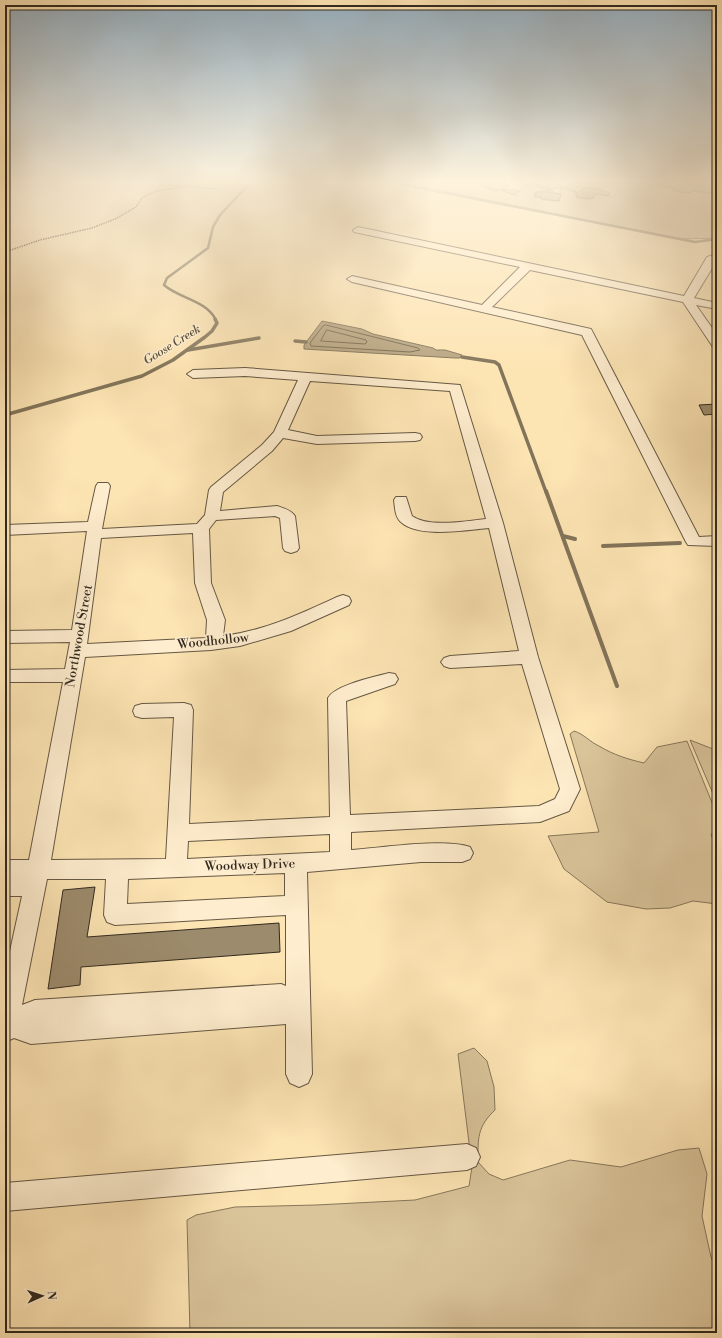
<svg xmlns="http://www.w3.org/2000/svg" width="722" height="1338" viewBox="0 0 722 1338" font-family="'Libre Bodoni',serif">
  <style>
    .green { fill: #dac49a; stroke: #86775c }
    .water { fill: #b8a581; stroke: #82745a }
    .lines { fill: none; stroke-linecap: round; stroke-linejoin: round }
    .shore { stroke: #756850; stroke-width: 1 }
    .stream-far2 { stroke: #82745a; stroke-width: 2.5 }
    .stream-far1 { stroke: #82745a; stroke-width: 3.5 }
    .stream { stroke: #82745a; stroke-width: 4 }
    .building { fill: #9c8b6c; stroke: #322a1f }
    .minor-casing { stroke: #655844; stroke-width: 2 }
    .path { stroke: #322a1f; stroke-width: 1.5; stroke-dasharray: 1.5 1; stroke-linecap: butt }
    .minor { fill: #feedce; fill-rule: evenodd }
    .labels { text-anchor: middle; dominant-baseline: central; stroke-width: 3; stroke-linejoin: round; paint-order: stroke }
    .far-water-label { font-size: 12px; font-style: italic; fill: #5a4f3c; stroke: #feedce }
    .street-label { font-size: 13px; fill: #322a1f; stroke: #feedce }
  </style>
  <rect width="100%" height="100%" fill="#fde4b3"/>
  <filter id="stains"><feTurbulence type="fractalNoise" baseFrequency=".005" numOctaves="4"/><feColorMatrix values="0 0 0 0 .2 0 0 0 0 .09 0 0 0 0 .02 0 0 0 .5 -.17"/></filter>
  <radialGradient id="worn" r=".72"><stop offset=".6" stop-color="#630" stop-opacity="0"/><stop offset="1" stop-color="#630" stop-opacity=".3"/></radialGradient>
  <!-- green -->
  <g class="green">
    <path d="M416 183H484L480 185 496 191 500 190 507 192 517 197 518 195H516L526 184C534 183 547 185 552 190L536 192 535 197H542V200L559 201 561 193 559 189H564L574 192 565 188 570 186 602 188 600 190H580L575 194 578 195 577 197C585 199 592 201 597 194L613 197 620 189 611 184 571 183H649L648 185 673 188 672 190 674 191 690 193 693 191 716 194 717 190V238L680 239 422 187Z"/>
    <path d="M574 731C584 734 590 742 599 746 614 755 627 759 644 763L657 747 687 741 717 815V832L711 834 717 853V904L693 901 670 908 646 909 607 902 564 869 548 836 599 832 570 734Z"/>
    <path d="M690 740 713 749 717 758V803Z"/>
    <path d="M474 1048 487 1061 494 1087 495 1110C477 1127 478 1138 478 1162L489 1174 503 1180 570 1160 621 1167 678 1150 699 1148 707 1174 702 1216 711 1257 717 1272V1333H190L187 1220 196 1215 235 1207 316 1205 415 1200 469 1186 472 1167 458 1054Z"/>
  </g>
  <!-- water -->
  <path class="water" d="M322 321 362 329 373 334 433 348 436 350H445L462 355 460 358H455L304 349V345Z"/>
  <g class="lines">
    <!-- shore -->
    <g class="shore">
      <path d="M326 325 418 348 420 350 410 352 311 346 310 343 323 326Z"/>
      <path d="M327 330 366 340 367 342 365 344 321 341Z"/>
    </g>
    <!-- stream-far2 -->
    <g class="stream-far2">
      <path d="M396 183 410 186"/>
      <path d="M415 187 695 242 717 239"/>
      <path d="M216 320C206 300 180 299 164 285L167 278 208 248 213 227 220 215 250 183"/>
    </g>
    <!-- stream-far1 -->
    <g class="stream-far1">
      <path d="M295 341 306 342"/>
      <path d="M188 350 259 338"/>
      <path d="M462 357 495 362 499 365 546 492"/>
      <path d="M5 415 142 376 173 360 205 337 212 331 217 323 215 319"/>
    </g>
    <!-- stream -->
    <g class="stream">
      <path d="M546 491 617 686"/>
      <path d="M563 536 575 539"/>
      <path d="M603 546 680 543"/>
    </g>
  </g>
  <!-- building -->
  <g class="building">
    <path d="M483 183H504L510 186 502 189 520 191 515 195 500 190 496 191 484 186 487 185Z"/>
    <path d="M654 183H717V190L716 194 693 191 690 193 674 191 672 190 673 187Z"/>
    <path d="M586 187 601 190 611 193 608 196 597 194 593 198 588 199 576 197 578 195 575 194Z"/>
    <path d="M536 192H548L561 194 559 201 541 199 542 197H534Z"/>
    <path d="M717 404V414L704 415 699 405Z"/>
    <path d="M95 887 87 937 279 923 280 952 81 967 80 985 48 989 63 890Z"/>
  </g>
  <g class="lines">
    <defs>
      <g id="minor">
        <path d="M358 227 684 296 707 257 717 254V260L694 298 717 303V309L696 305 717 335V348L713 347 683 302 530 270 492 307 591 329 699 537 717 536V546L688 545 686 542 582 335 352 282 347 279 352 276 482 305 520 267 354 232 353 230Z"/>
        <path d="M245 368 460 385 503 523 538 657 580 789 569 811 540 822 351 832V850C381 848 443 838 470 847L473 853 470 859 462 862H421L307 872 312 1074 308 1083 299 1087 290 1083 286 1074V1024L31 1044 14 1038 5 1042V974L22 896H5V860H29L63 682H5V670L65 669 70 642 5 643V631L72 630 87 531 5 535V525L88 522 96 486 98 483H108L110 486 102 529 197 524 205 515 209 490 211 487 262 445 274 432 298 380 245 376 193 378 187 374 193 370ZM310 381 450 391 486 519C466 521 429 528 412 516L406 497H396L394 500C395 508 395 518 402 523 420 538 466 530 489 528L519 651 450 656 444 658 441 662 444 666 450 668 522 664 560 789 555 799 539 806 350 815 346 701 395 684 398 679 395 674 389 673C374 677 335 685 328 698L330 817 189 824 193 710 191 705 184 703 142 704 135 706 133 711 135 716 142 718 174 717 166 859 51 860 85 657 211 650 240 646 291 631 349 605 351 601 349 597 343 595 337 597C300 614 264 631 223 636L225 620 211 583 209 529 216 520 275 516 280 518 283 548 285 551 291 553 297 551 299 548 295 516C291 510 283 508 277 506L220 511 223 492 272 451 283 438 317 444 415 441 420 440 422 437 420 434 415 433 317 436 288 430ZM193 533 195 583 207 620 206 638 87 644 101 538ZM330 834V852L187 859 188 841ZM285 873V896L127 904 128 879ZM47 879H106L104 915 107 922 115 925 286 915V986L281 984 35 1000 22 1005Z"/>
        <path d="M467 1144 476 1148 480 1157 476 1166 467 1170 5 1211V1183Z"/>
      </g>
    </defs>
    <!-- minor casing -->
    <use href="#minor" class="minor-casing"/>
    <!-- path -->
    <g class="path">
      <path d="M518 183 549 189 568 187 570 183"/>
      <path d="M554 183 577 192"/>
      <path d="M650 183 649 185 673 188"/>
      <path d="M483 186 492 190"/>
      <path d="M504 190 515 189"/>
      <path d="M547 192 554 191"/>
      <path d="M5 252 40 240 92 228 115 219 136 207 143 197 157 191 187 186 216 189"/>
    </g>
    <!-- minor -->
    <use href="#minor" class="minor"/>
  </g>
  <!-- sky -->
  <linearGradient id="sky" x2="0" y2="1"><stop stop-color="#95aebf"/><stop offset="0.49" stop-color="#fef3dd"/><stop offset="1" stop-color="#fef3dd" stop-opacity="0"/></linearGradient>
  <rect width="722" height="371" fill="url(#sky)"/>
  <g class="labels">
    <!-- far-water labels -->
    <g class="far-water-label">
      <text transform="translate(172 345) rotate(-32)">Goose Creek</text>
    </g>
    <!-- street labels -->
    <g class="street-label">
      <text transform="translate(79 636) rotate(-80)">Northwood Street</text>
      <text transform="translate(213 641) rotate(-6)">Woodhollow</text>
      <text transform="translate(250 865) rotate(-2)">Woodway Drive</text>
    </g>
  </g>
  <!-- margin -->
  <rect width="722" height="1338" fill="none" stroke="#fde4b3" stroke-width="20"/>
  <rect x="6" y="6" width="710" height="1326" fill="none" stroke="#322a1f" stroke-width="2"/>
  <rect x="10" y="10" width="702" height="1318" fill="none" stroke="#322a1f"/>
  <!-- north arrow -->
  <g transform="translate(42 1296) rotate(87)" stroke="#feedce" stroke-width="3" paint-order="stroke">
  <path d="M0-3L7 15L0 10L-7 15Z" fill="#322a1f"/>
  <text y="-6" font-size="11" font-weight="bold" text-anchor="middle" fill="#322a1f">N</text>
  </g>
  <rect width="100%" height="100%" filter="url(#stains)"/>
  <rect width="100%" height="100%" fill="url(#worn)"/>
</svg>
